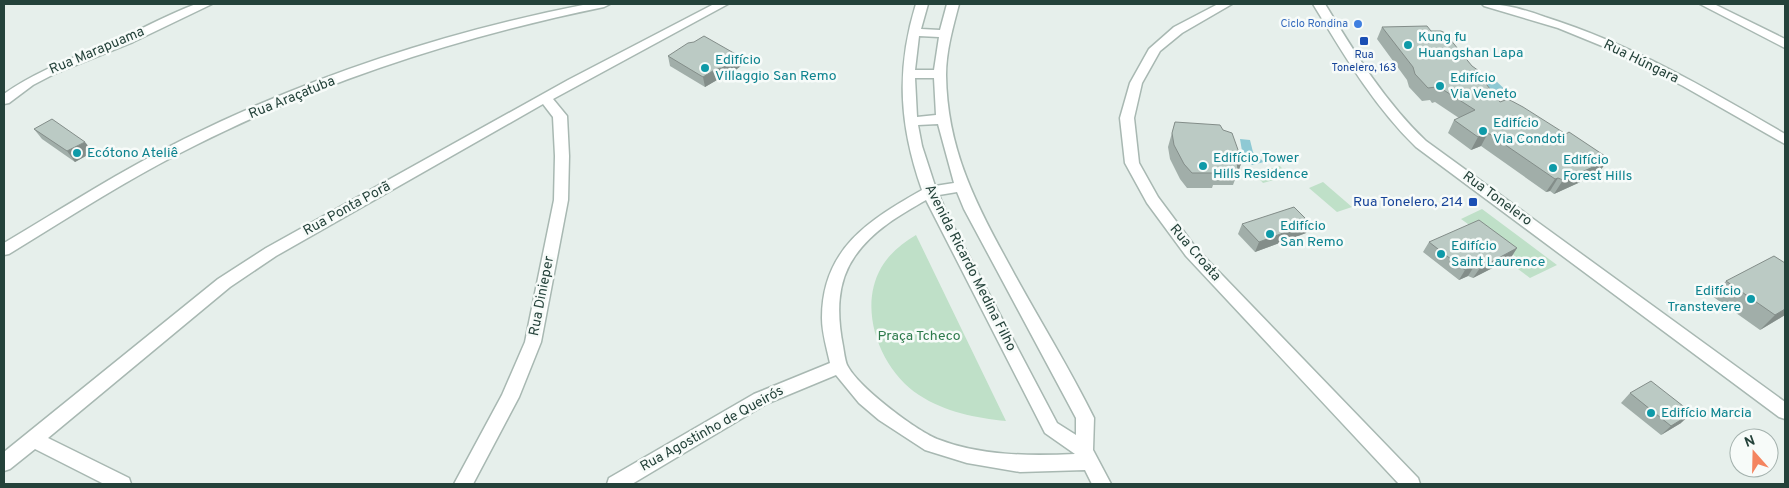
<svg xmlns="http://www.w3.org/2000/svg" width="1789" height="488" viewBox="0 0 1789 488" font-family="Overpass,sans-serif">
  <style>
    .green { fill: #bfe0c8 }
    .water { fill: #8ec9d4 }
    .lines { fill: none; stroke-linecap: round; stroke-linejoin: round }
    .minor-casing { stroke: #a8b8b2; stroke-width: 3 }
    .minor { fill: #fff; fill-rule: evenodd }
    .wall { fill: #a1aea9 }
    .shaded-wall { fill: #838d89 }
    .building { fill: #bbcac4; stroke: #838d89 }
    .shop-dot { fill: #3f7fe0; stroke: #f7fbf9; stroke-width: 2 }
    .transit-dot { fill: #1a4fb4; stroke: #f7fbf9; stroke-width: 2 }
    .culture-dot { fill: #0f9aa8; stroke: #f7fbf9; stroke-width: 2 }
    .labels { text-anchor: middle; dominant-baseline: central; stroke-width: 5; stroke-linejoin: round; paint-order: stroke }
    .far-shop-label { font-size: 11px; fill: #366cbe; stroke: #f7fbf9; text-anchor: end }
    .far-transit-label { font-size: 11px; fill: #164399; stroke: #f7fbf9 }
    .culture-label { font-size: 14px; fill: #0d838f; stroke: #f7fbf9; text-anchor: start }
    .street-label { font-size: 14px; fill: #24423a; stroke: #f7fbf9 }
    .transit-label { font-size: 14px; fill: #164399; stroke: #f7fbf9; text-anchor: end }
    .park-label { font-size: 14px; fill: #2d7a4b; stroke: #f7fbf9 }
  </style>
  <rect width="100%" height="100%" fill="#e6efeb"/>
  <!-- green -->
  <g class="green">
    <path d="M1280 166 1289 176 1263 183 1254 173Z"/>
    <path d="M1323 182 1352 207 1337 212 1309 188Z"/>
    <path d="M1482 209 1557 265 1530 278 1518 269 1523 266 1513 259 1516 257 1485 233 1482 234 1461 219Z"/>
    <path d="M916 235 1006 421C976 418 945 412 919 395 881 371 857 310 881 268 889 254 902 243 916 235Z"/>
  </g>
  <!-- water -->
  <g class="water">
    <path d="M1482 79H1494L1514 98 1502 100 1495 95Z"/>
    <path d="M1240 139 1250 140 1253 152 1264 162 1252 165 1243 157Z"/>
  </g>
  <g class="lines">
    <defs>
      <g id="minor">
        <path d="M196 4H212L133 42 56 73 33 85 9 103 4 104V94C42 67 83 55 126 36 149 25 172 13 196 4Z"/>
        <path d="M588 4H610L604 7C462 36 325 80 196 145 131 177 71 216 9 254L4 255V243C63 208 122 170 184 139 311 76 449 31 588 4Z"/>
        <path d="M714 4H728L553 99 567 116 569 156 568 200 541 342 519 397 473 484H454L502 395 525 342 554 200 555 156 553 117 543 104 276 256 230 287 48 438 129 478 131 484H104L35 449 10 469 4 471V452L218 279 266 248 568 80Z"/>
        <path d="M916 4H928L921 29 940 30 947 4H959C953 27 946 51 946 75 947 150 976 204 1011 268 1038 318 1069 367 1094 418L1093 450 1111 484H1092L1085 470 1020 472 967 463 925 450 879 420 859 403 836 375 766 404 632 484H607L609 478 754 394 830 363C827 349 822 333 822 318 822 249 869 220 922 190 899 125 896 69 916 4ZM919 36 939 37 934 70H915ZM915 78H934L936 115 917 117ZM938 124 954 183 935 186 922 146 918 125ZM957 192 964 209 1076 418V435L1057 423 948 216 939 195ZM926 200 1045 433 1075 454C1029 456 980 456 937 439 914 429 858 387 847 365 845 360 844 352 843 346 837 315 836 283 855 256 873 230 900 215 926 200Z"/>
        <path d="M1218 4H1232L1182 33 1160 51 1142 83 1134 118 1139 163 1158 197 1196 248 1418 478 1420 484H1399L1186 256 1147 203 1125 163 1120 118 1130 83 1149 49 1174 27Z"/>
        <path d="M1313 4H1325C1355 53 1384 101 1426 141L1785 402V419L1779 417 1416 147C1373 105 1344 55 1313 4Z"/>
        <path d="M1482 4C1504 3 1525 10 1545 17 1631 44 1708 89 1785 134V144L1683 86 1607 48 1558 28 1484 6Z"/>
        <path d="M1700 4H1714L1785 39V48Z"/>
      </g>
    </defs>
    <!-- minor casing -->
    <use href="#minor" class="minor-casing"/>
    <!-- minor -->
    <use href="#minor" class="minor"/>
  </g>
  <!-- wall -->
  <g class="wall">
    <path d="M1382 27 1431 31 1480 76 1500 102 1561 131 1605 156 1603 158 1607 161 1598 174 1554 194 1550 191 1546 192 1481 146 1471 150 1448 133 1454 120 1459 118 1435 102 1432 103 1430 100 1422 101 1409 87 1407 80 1377 39Z"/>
    <path d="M668 56 741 66 723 79 717 80 705 87 670 66Z"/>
    <path d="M1175 122 1242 161 1233 185H1213L1212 188H1187L1180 179 1170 159 1168 147Z"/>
    <path d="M34 129 93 152 75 162 42 139Z"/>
    <path d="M1310 223 1306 233 1255 252 1238 234 1242 224Z"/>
    <path d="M1429 242 1517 248 1510 259 1473 278 1468 276 1459 280 1423 252Z"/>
    <path d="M1785 263V315L1760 330 1712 296 1726 281Z"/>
    <path d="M1630 393 1681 423 1661 435 1621 403Z"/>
  </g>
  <!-- shaded-wall -->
  <g class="shaded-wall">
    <path d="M739 56 741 66 723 79 717 80 705 87 703 77Z"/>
    <path d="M1488 133 1481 146 1471 150 1478 137Z"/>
    <path d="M85 142 93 152 75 162 67 151Z"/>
    <path d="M1605 156 1599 164 1607 161 1598 174 1554 194 1563 180Z"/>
    <path d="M1242 161 1237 175V176L1238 170 1237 162Z"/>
    <path d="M1558 178 1550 191 1546 192 1555 179Z"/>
    <path d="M1310 223 1306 233 1255 252 1259 242Z"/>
    <path d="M1517 248 1510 259 1473 278 1480 268Z"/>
    <path d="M1475 265 1468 276 1459 280 1465 270Z"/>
    <path d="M1785 309V315L1760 330 1775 315Z"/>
    <path d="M1692 413 1681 423 1661 435 1671 426Z"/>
  </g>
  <!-- building -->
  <g class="building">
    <path d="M1427 26 1431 31H1441L1445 33 1472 66 1479 71 1480 76 1500 102 1508 99 1523 107 1561 131 1566 134 1569 132 1605 156 1602 157 1607 161 1563 180 1558 178 1555 179 1488 133 1478 137 1454 120 1475 110 1442 89 1438 90 1436 87 1428 88 1415 74 1413 67 1382 27Z"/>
    <path d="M704 36 739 56 722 68 716 69 703 77 668 56 688 43 694 42Z"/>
    <path d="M52 119 85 142 67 151 34 129Z"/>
    <path d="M1175 122 1220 125 1223 130 1232 133 1242 161 1237 162 1238 170 1216 171V173H1192L1184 164 1174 145 1172 133Z"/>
    <path d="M1294 207 1310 223 1259 242 1242 224Z"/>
    <path d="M1479 220 1517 248 1480 268 1475 265 1465 270 1429 242Z"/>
    <path d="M1774 256 1785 263V309L1775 315 1726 281Z"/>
    <path d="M1651 381 1692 413 1671 426 1630 393Z"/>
  </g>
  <!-- markers -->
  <circle class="shop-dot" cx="1358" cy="24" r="5"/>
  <g class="transit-dot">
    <rect x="1359" y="36" width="10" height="10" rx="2.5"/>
    <rect x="1468" y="197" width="10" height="10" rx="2.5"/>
  </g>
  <g class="culture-dot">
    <circle cx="1408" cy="45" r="5"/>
    <circle cx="705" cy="68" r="5"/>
    <circle cx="1440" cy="86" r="5"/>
    <circle cx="1483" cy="131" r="5"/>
    <circle cx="77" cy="153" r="5"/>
    <circle cx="1203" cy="166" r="5"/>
    <circle cx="1553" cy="168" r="5"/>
    <circle cx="1270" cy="234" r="5"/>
    <circle cx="1441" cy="254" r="5"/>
    <circle cx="1751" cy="299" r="5"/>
    <circle cx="1651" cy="413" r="5"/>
  </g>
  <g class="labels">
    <!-- far-shop labels -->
    <g class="far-shop-label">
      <text x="1348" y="24">Ciclo Rondina</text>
    </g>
    <!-- far-transit labels -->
    <g class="far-transit-label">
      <text x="1364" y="55">Rua<tspan x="1364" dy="13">Tonelero, 163</tspan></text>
    </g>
    <!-- culture labels -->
    <g class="culture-label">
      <text x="1418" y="37">Kung fu<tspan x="1418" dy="16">Huangshan Lapa</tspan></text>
      <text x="715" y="60">Edifício<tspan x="715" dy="16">Villaggio San Remo</tspan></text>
      <text x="1450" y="78">Edifício<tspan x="1450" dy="16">Via Veneto</tspan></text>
      <text x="1493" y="123">Edifício<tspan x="1493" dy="16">Via Condoti</tspan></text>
      <text x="87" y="153">Ecótono Ateliê</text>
      <text x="1213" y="158">Edifício Tower<tspan x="1213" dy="16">Hills Residence</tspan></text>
      <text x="1563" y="160">Edifício<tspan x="1563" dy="16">Forest Hills</tspan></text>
      <text x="1280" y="226">Edifício<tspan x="1280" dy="16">San Remo</tspan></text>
      <text x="1451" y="246">Edifício<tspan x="1451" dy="16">Saint Laurence</tspan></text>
      <text x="1741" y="291" text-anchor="end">Edifício<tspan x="1741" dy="16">Transtevere</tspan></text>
      <text x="1661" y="413">Edifício Marcia</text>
    </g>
    <!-- street labels -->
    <g class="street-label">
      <text transform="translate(97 51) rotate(-23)">Rua Marapuama</text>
      <text transform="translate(1641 62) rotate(26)">Rua Húngara</text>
      <text transform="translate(292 98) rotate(-22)">Rua Araçatuba</text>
      <text transform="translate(1497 199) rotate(36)">Rua Tonelero</text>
      <text transform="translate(347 209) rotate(-29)">Rua Ponta Porã</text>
      <text transform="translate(1195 253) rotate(49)">Rua Croata</text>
      <text transform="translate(970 268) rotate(63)">Avenida Ricardo Medina Filho</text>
      <text transform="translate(542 296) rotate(-79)">Rua Dinieper</text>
      <text transform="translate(712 429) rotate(-29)">Rua Agostinho de Queirós</text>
    </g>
    <!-- transit labels -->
    <g class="transit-label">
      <text x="1463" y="202">Rua Tonelero, 214</text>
    </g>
    <!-- park labels -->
    <g class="park-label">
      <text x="919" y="336">Praça Tcheco</text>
    </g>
  </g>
  <!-- border -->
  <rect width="1789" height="488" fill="none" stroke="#24423a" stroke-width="10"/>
  <!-- north arrow -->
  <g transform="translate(1754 453) rotate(340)"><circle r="24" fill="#f7fbf9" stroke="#a3b1ad"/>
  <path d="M0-4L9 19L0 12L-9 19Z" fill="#f4845f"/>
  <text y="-8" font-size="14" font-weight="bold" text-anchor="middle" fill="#24423a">N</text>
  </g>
</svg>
